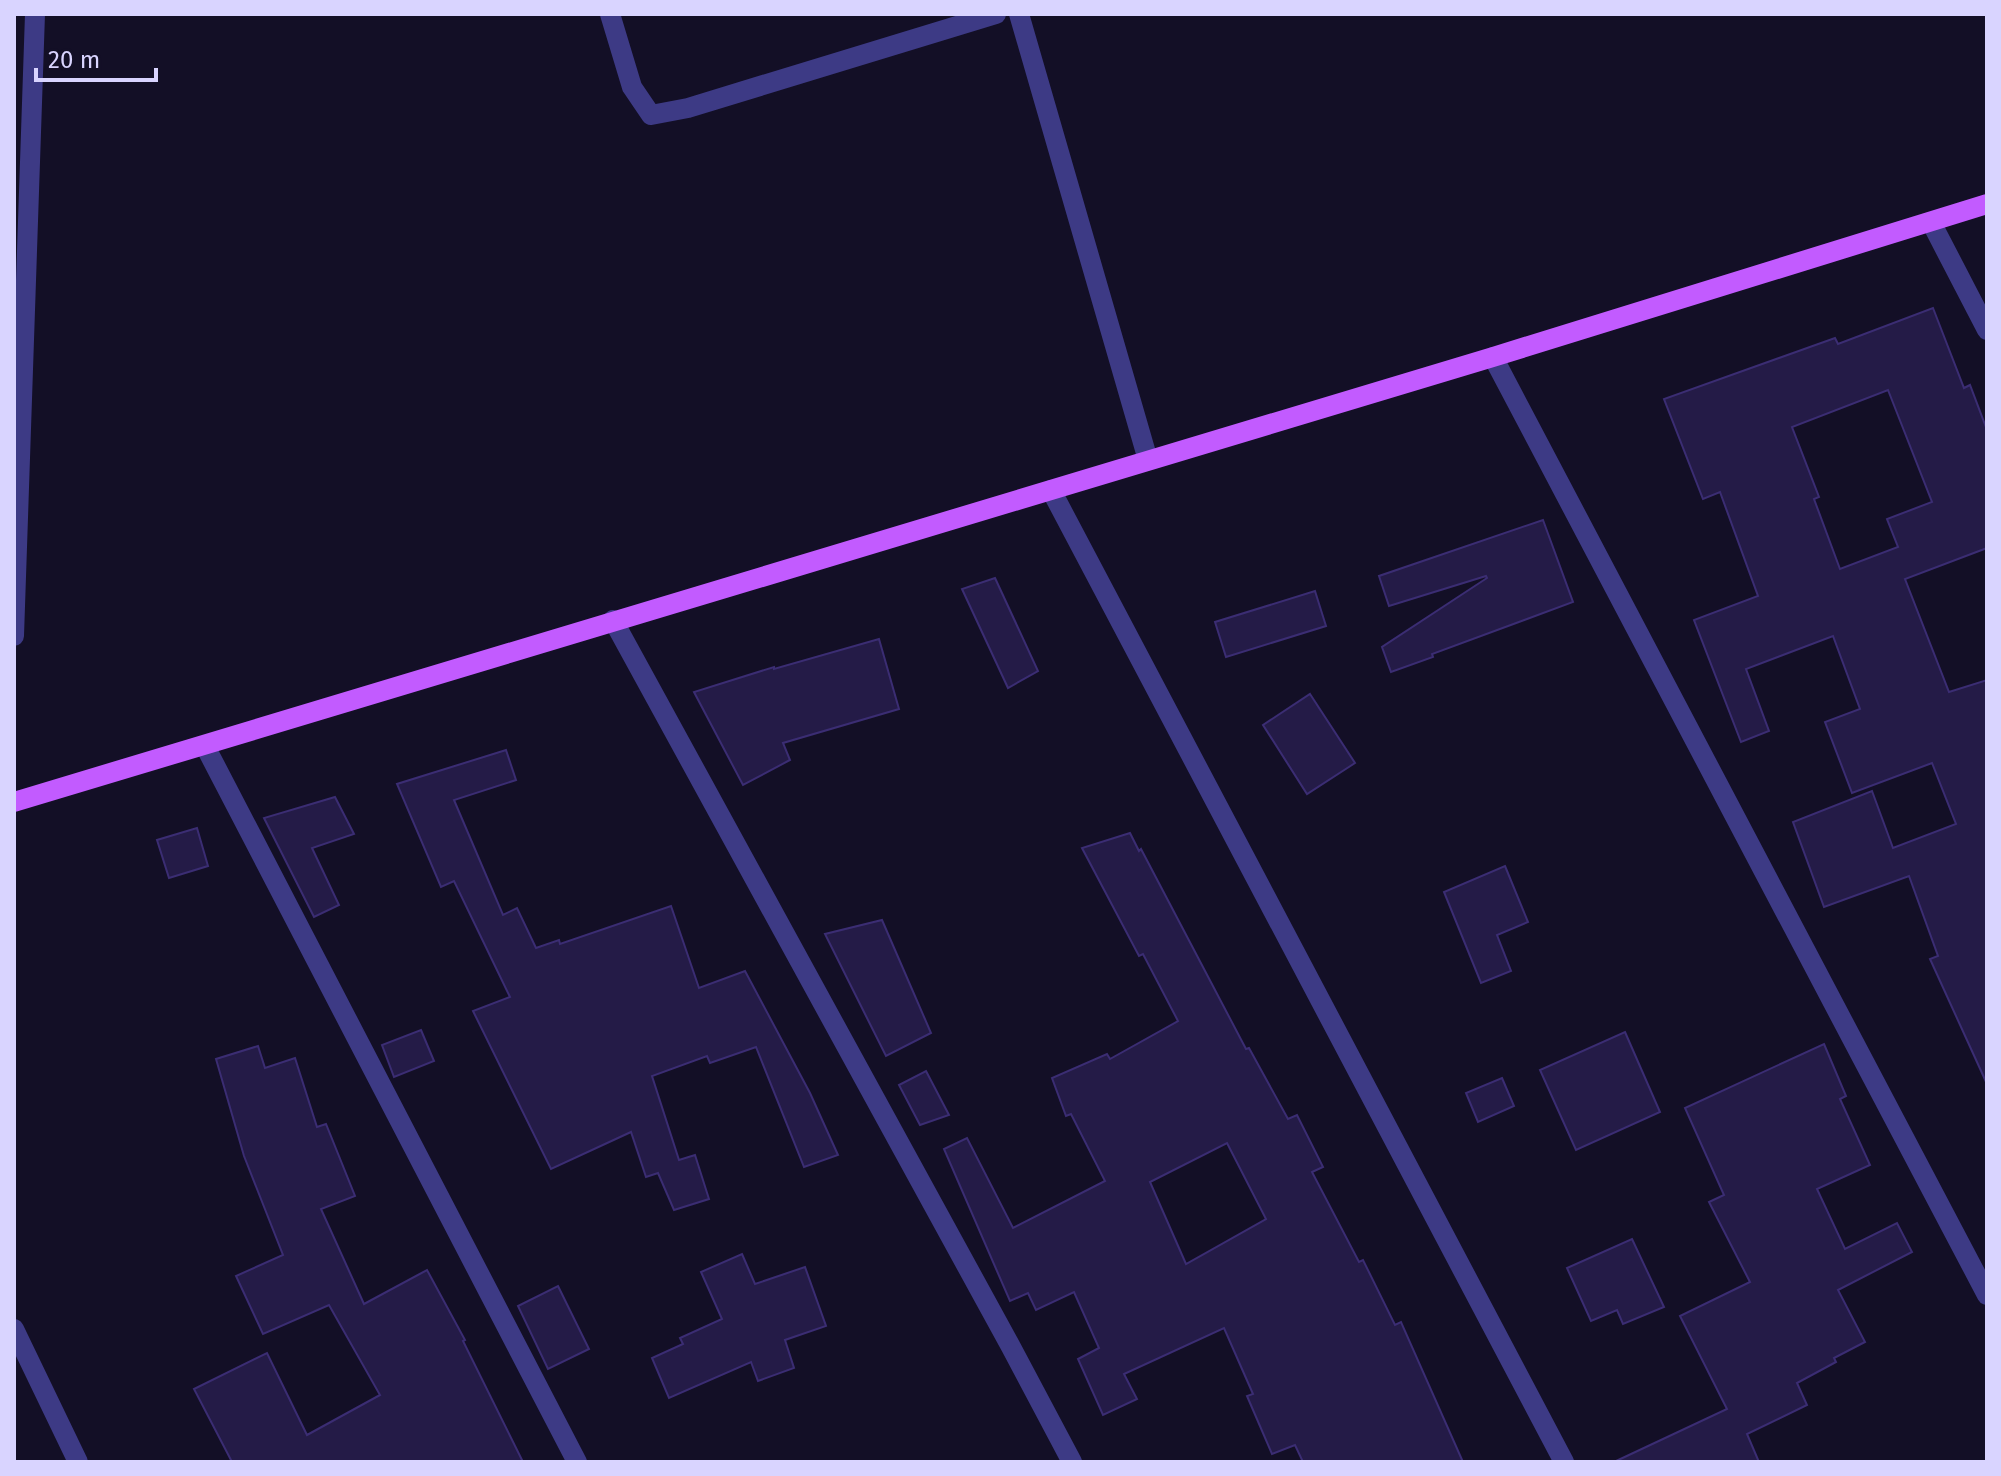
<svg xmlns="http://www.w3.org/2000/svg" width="2001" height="1476" viewBox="0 0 2001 1476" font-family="'Fira Sans',sans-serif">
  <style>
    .building { fill: #241b47; stroke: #3b2d73; stroke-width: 2; fill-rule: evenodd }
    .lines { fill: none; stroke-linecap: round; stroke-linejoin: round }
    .service { stroke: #3d3a85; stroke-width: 20 }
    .minor { stroke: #3d3a85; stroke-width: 20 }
    .primary { stroke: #c25bff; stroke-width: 20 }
  </style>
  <rect width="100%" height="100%" fill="#130f26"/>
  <!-- building -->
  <g class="building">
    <path d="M1933 308 1964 388 1970 385 1987 430V548L1905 579 1949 692 1987 680V1084L1930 959 1938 956 1909 876 1824 907 1793 822 1872 791 1893 848 1956 824 1932 763 1852 793 1825 722 1860 709 1833 636 1746 669 1769 731 1741 742 1694 620 1758 596 1720 492 1703 499 1664 399 1835 338 1838 344ZM1888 390 1932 502 1887 519 1898 547 1840 569 1814 499 1819 497 1792 427Z"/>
    <path d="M1543 520 1573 602 1432 654 1433 657 1391 672 1382 647 1487 578 1486 576 1389 606 1379 576Z"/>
    <path d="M995 578 1038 671 1008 688 962 589Z"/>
    <path d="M1315 591 1326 626 1226 657 1215 622Z"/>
    <path d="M879 639 899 709 783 743 790 760 743 785 694 692 774 667V669Z"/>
    <path d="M1310 694 1355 763 1307 794 1263 725Z"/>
    <path d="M506 750 516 780 454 800 503 915 517 908 536 948 559 940 560 944 671 906 699 988 745 971 810 1093 838 1155 804 1167 756 1047 710 1063 707 1056 652 1076 679 1160 695 1155 709 1199 674 1210 658 1173 646 1177 631 1132 551 1169 473 1011 510 997 454 881 441 887 397 784Z"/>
    <path d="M335 797 354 834 312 848 339 905 314 917 264 818Z"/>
    <path d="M197 828 208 866 169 878 157 840Z"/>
    <path d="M1130 833 1139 851 1141 849 1246 1049 1249 1048 1288 1119 1297 1115 1323 1167 1312 1172 1359 1262 1363 1260 1395 1325 1401 1322 1463 1462H1303L1295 1445 1272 1454 1247 1396 1253 1394 1224 1328 1124 1374 1137 1399 1103 1415 1078 1359 1099 1348 1074 1292 1036 1310 1028 1293 1010 1301 944 1149 967 1138 1013 1228 1105 1181 1071 1114 1066 1116 1052 1078 1107 1054 1110 1059 1178 1021 1143 954 1139 956 1082 848ZM1227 1143 1266 1219 1186 1264 1150 1182Z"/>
    <path d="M1505 866 1528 922 1497 935 1511 971 1481 983 1444 892Z"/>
    <path d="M882 920 931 1033 886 1056 825 934Z"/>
    <path d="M421 1030 434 1061 394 1077 382 1045Z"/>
    <path d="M1625 1032 1660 1112 1576 1150 1540 1070Z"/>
    <path d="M1824 1044 1846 1096 1840 1099 1870 1165 1817 1189 1845 1249 1897 1223 1912 1252 1838 1290 1865 1342 1834 1358 1836 1362 1797 1383 1807 1405 1747 1434 1759 1462H1614L1727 1409 1680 1316 1750 1282 1709 1202 1724 1195 1685 1108Z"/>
    <path d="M258 1046 265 1068 295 1058 317 1127 326 1124 355 1196 321 1209 364 1304 427 1270 465 1340 463 1341 523 1462H232L194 1389 267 1353 307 1435 380 1395 329 1305 263 1334 236 1276 283 1255 244 1156 216 1059Z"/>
    <path d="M926 1071 949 1115 920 1125 899 1085Z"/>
    <path d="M1502 1078 1514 1106 1478 1122 1466 1093Z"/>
    <path d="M1632 1239 1664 1307 1623 1324 1617 1310 1591 1321 1567 1268Z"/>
    <path d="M742 1254 755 1284 805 1267 826 1326 785 1340 794 1368 758 1381 751 1362 669 1398 652 1358 683 1344 680 1338 722 1319 701 1272Z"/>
    <path d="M558 1286 589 1349 548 1369 518 1306Z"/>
  </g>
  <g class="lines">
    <!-- service -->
    <path class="service" d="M14 636 35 14"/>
    <!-- minor -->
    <g class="minor">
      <path d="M610 14 632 87 651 115 688 108 996 14"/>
      <path d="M1019 14 1148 460"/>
      <path d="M1931 222 1987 330"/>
      <path d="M1493 357 1987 1295"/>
      <path d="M1051 490 1564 1462"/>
      <path d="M613 620 1011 1347 1072 1462"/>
      <path d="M205 746 577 1462"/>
      <path d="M14 1329 78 1462"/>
    </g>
    <!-- primary -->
    <path class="primary" d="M14 802 1493 357 1987 204"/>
  </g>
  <!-- border -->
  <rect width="2001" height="1476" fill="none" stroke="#d9d4ff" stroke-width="32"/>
  <!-- scale -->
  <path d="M36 68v12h120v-12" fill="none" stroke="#d9d4ff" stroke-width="4"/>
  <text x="48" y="68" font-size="24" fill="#d9d4ff" stroke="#130f26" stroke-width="6" paint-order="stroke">20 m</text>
</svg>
